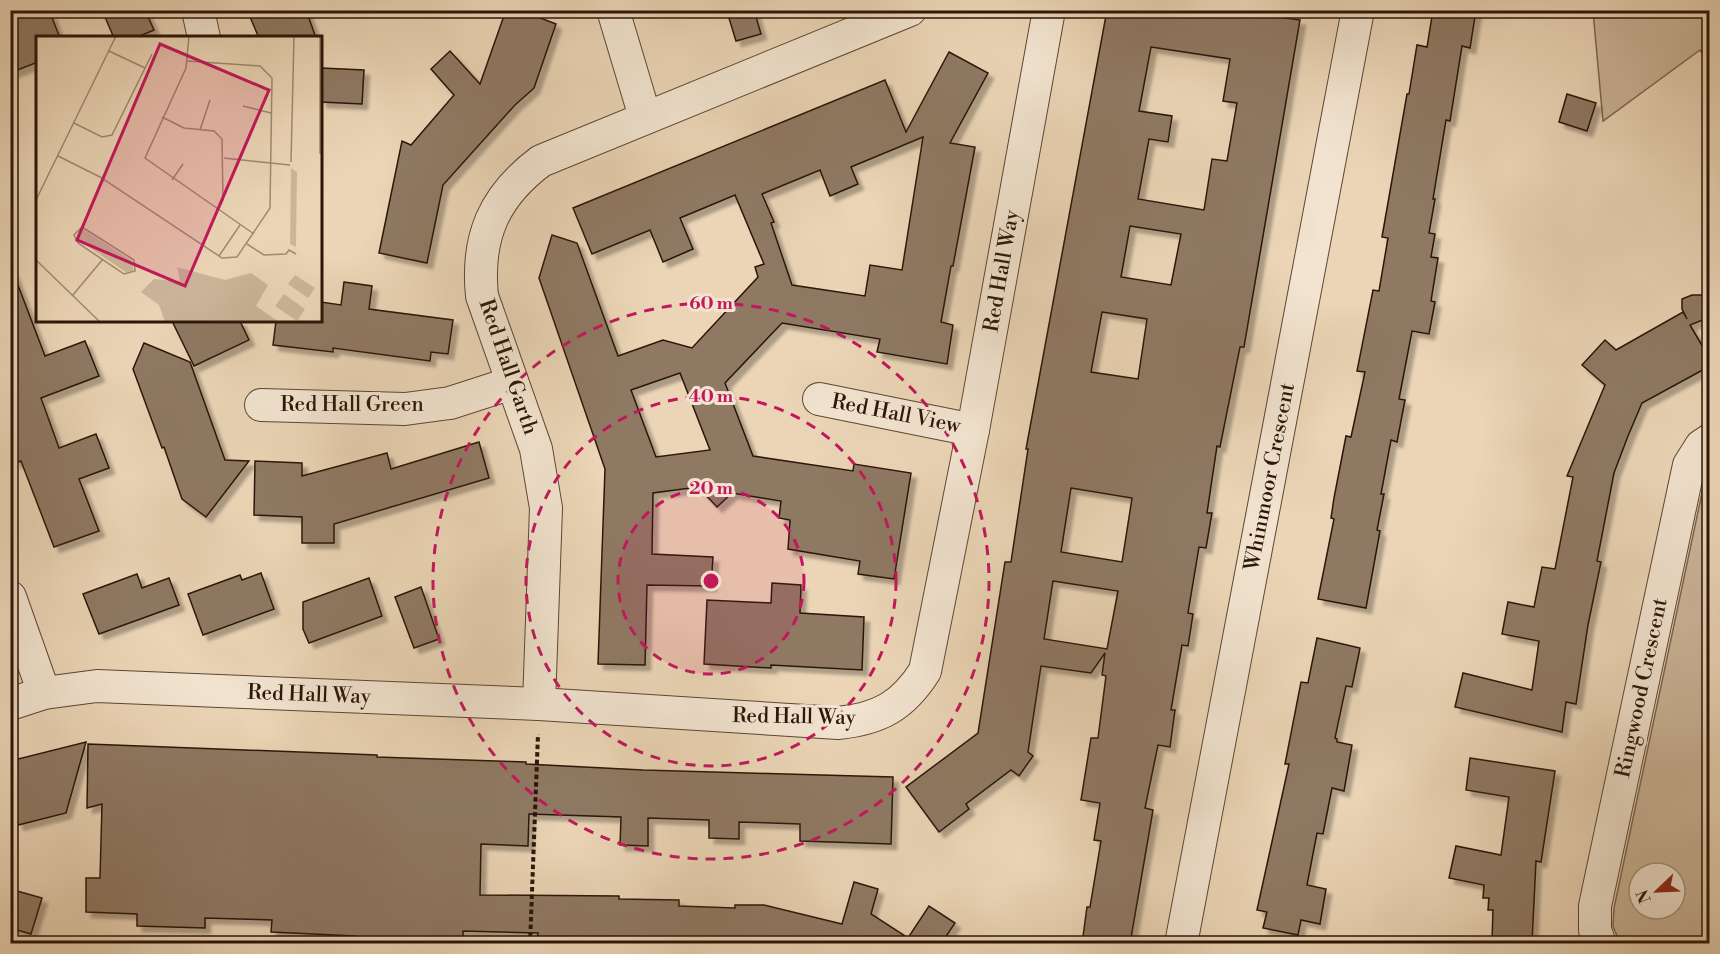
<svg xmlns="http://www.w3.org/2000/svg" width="1720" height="954" viewBox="0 0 1720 954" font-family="'Libre Bodoni',serif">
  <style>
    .green { fill: #cbb599; stroke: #7c6651; stroke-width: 1.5; fill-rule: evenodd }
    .building { fill: #8f7963; stroke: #2c1609; stroke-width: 1.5; fill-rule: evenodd; filter: url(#shadow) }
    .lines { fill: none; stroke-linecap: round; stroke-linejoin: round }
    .minor-casing { stroke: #5c4634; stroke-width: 34 }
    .path { stroke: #2c1609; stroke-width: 4; stroke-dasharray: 4.5 3; stroke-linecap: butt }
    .minor { stroke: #f2e4d0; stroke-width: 32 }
    .ring { fill: none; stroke: #c2185b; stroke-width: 3; stroke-dasharray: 10 8 }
    .labels { text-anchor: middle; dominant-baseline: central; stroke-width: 6; stroke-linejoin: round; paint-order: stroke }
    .street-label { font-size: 21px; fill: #2c1609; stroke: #f2e4d0 }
    .inset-road { fill: none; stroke: #9f8971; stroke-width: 1.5 }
    .view { fill: #c2185b; fill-opacity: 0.15; stroke: #c2185b; stroke-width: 3 }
    .inset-edge { fill: none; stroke: #2c1609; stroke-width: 3 }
    .centre { fill: #c2185b; stroke: #f2e4d0; stroke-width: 3 }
    .ring-label { font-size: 18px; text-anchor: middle; font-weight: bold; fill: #c2185b; stroke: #f2e4d0; stroke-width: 6; stroke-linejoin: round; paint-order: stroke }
  </style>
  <defs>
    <filter id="shadow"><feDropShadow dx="5.5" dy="5.5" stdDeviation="1.5" flood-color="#0004"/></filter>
  </defs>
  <rect width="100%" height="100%" fill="#ebd5b6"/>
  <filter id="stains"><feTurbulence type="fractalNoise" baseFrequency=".00333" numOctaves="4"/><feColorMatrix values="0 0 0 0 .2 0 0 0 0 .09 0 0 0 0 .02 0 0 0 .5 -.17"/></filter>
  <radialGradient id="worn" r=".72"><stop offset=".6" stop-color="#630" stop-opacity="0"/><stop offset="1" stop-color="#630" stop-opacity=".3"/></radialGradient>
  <!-- green -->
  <g class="green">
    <path d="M1593 11H1709V63L1700 50 1603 121Z"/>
    <path d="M1709 464V943H1620L1613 926 1614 908 1706 474ZM1639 873H1675V909H1639Z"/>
  </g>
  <!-- building -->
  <g class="building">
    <path d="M26 10H49L60 38H38V62L10 73V17Z"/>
    <path d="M102 10H145L154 30 135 38H114Z"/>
    <path d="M266 10H306L316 38H259L250 17Z"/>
    <path d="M506 10H520L556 24 534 88 515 105 443 185 427 263 379 253 402 141 411 145 454 95 431 69 450 51 480 84Z"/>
    <path d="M743 10H754L761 34 736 41 728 15Z"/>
    <path d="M1107 10H1280L1279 17 1300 20 1244 347H1240L1220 447 1217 446 1207 513H1212L1206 548 1199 547 1188 613 1193 614 1188 646 1182 645 1171 710H1175L1170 747 1158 745 1145 808 1153 810 1130 944H1082L1087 907H1090L1101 841 1094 840 1100 803 1081 800 1091 738H1098L1106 676 1102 675 1105 653 1091 673 1041 666 1028 752 1033 756 1019 776 1011 770 966 804 969 809 939 832 906 787 978 733 1005 562H1011L1028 449H1026ZM1151 47 1230 59 1223 101 1237 103 1227 161 1212 159 1204 210 1138 199 1149 139 1168 142 1172 116 1139 111ZM1130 226 1181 234 1171 285 1121 277ZM1102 312 1147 319 1138 379 1091 372ZM1071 488 1132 498 1122 562 1061 552ZM1053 581 1118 591 1107 649 1044 639Z"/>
    <path d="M1433 10H1476L1470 48 1462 46 1450 121 1446 120 1433 199H1435L1429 233 1435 234 1431 257 1438 258 1431 301 1435 302 1429 334 1412 331 1399 399 1405 400 1397 442 1391 440 1381 494H1384L1377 530 1380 531 1366 608 1318 599 1334 519 1331 518 1334 498 1346 436 1351 437 1365 372 1357 371 1373 290 1379 291 1388 238 1382 237 1407 94H1409L1417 45 1427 47Z"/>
    <path d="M949 52 988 73 950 143 975 147 953 266H951L941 322 953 325 947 364 877 352 880 339 782 323 725 383 753 456 853 471 854 464 911 473 894 579 858 574 860 561 788 549 790 520 779 518 781 501 732 493 717 507 698 487 653 493 652 554 713 557 711 586 647 585 645 665 598 664 605 469 539 278 552 235 577 243 618 356 663 340 692 348 758 277 755 267 764 264 735 195 680 218 693 249 663 262 650 230 592 254 573 208 885 80 906 132ZM923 137 902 270 870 265 865 296 792 285 771 223 774 222 762 194 820 170 830 196 858 184 851 167ZM680 373 710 450 656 457 631 390Z"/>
    <path d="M321 68 364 70 362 104 321 102Z"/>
    <path d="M1567 94 1596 103 1587 131 1559 122Z"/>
    <path d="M10 272H13L45 356 85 341 99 376 41 398 59 448 96 434 109 468 79 479 99 531 54 547 21 461 16 463 10 447Z"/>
    <path d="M344 282 372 286 369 309 453 320 448 354 431 352 430 361 333 348V352L273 345 276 321H321V302L341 305Z"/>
    <path d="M1692 295H1702L1710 312V317L1690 325 1710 359V366L1642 403 1628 436 1614 473 1597 561 1601 562 1588 625 1576 704 1566 702 1562 732 1455 707 1463 673 1532 690 1539 641 1502 634 1508 602 1534 607 1542 567 1555 569 1573 477 1567 476 1605 385 1582 365 1605 340 1616 350 1683 312 1687 319 1682 309V299Z"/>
    <path d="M172 321H240L249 340 194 366Z"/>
    <path d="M144 343 190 362 225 460 249 461 206 517 182 499 164 447 162 448 133 369Z"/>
    <path d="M479 442 489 478 334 524V543H302V517L254 515 255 461 302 463V476L387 453 391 469Z"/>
    <path d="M261 573 274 609 203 635 188 594 240 575 242 580Z"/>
    <path d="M137 574 142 588 169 578 179 605 99 634 83 594Z"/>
    <path d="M369 578 382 616 309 643 303 629V602Z"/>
    <path d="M772 583 801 585 800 613 864 617 862 670 771 665V668L704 664 707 600 771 603Z"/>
    <path d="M421 587 439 639 414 648 395 597Z"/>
    <path d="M1317 638 1360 648 1352 687 1346 686 1335 738 1337 739V742L1352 745 1344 791 1332 788 1323 834 1317 833 1307 885 1326 889 1320 924 1301 920 1298 935 1263 928 1267 912 1257 910 1289 764H1285L1301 682 1308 683Z"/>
    <path d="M86 742 66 813 18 825 15 815 10 816V761Z"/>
    <path d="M88 744 377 755V757L526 762V764L643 770 893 777 891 844 800 841V824L739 822V839L709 838V820L648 818V846L620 845 621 817 529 814 528 846 481 844 480 895 619 896V899L679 900V906L735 908V905H764L842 924 854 882 878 889 871 914 908 938 929 906 955 923 941 944H638V941L578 940V944H575L537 942 538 933 463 931V941H435V938H355V936L271 932 272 920 205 918V928L137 926V914L86 912V878H100L102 804 87 808Z"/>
    <path d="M1470 758 1555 771 1541 862 1536 861 1532 942 1496 944V941L1492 940 1493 910H1488L1489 898H1483L1484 885 1449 878 1456 846 1501 855 1509 797 1466 790Z"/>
    <path d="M10 889 42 898 31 934 10 928Z"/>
  </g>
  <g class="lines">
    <defs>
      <g id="minor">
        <path d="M198 10 204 38"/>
        <path d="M613 10 645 117"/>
        <path d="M819 399 973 430"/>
        <path d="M261 405 405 409 450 403 512 383"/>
        <path d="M10 597 44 693"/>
        <path d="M10 704 44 693 97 686 539 704 838 723C879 719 903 706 925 671L973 430 1049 10"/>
        <path d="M539 704 546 508 536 449 482 296C476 237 494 196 541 161L910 10"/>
        <path d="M1181 944 1358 10"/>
        <path d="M1600 944 1595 930V906L1689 465 1701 446 1710 440"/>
      </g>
    </defs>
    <!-- minor casing -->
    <use href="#minor" class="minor-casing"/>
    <!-- path -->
    <path class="path" d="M530 944 538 734"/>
    <!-- minor -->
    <use href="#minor" class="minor"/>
  </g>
  <!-- distance rings -->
  <circle cx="711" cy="581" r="93" fill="#c2185b" fill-opacity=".12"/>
  <g class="ring">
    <circle cx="711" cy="581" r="93"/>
    <circle cx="711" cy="581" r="185"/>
    <circle cx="711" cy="581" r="278"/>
  </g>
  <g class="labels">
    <!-- street labels -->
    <g class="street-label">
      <text transform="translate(1002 271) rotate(-80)">Red Hall Way</text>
      <text transform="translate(508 367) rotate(71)">Red Hall Garth</text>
      <text x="352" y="405">Red Hall Green</text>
      <text transform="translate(896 414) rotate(11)">Red Hall View</text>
      <text transform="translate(1270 477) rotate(-79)">Whinmoor Crescent</text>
      <text transform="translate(1642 688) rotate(-78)">Ringwood Crescent</text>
      <text transform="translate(309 695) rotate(2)">Red Hall Way</text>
      <text transform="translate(794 717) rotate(1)">Red Hall Way</text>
    </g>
  </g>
  <!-- overview -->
  <g transform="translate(36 36)">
    <rect width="286" height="286" fill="#ebd5b6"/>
    <path d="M255 132 261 136 260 211 254 208ZM47 193 96 225 97 235 90 236 44 205 41 199ZM141 231 189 244 215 237 232 249 220 270 243 286H129L123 269 105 256 118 243 144 245ZM259 239 279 252 272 262 252 248ZM248 258 269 273 261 285 239 270Z" fill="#cbb599"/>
    <path class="inset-road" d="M153 0 150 32 109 122 218 198M284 0V118M73 15 109 32M207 70 235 77M126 81 148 92 178 95 186 103 187 164 182 174M38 87 66 101 76 99 116 18M164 94 174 64M22 120 64 141 186 222 201 221 234 172 236 42 224 30 151 25M188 122 254 129M255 126 258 0M136 144 147 128M0 164 80 0M46 191 98 224 99 235 88 238 42 207 38 199ZM211 208 228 219 250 218 253 214 260 218M183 220 204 189M0 224 64 286M36 260 67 223"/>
    <path class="view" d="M124 8 233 54 149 250 41 204Z"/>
    <rect width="286" height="286" class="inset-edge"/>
  </g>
  <circle cx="711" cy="581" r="9" class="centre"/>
  <g class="ring-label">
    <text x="711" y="309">60 m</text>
    <text x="711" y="402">40 m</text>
    <text x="711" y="494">20 m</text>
  </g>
  <!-- margin -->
  <rect width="1720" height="954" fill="none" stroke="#ebd5b6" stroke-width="36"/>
  <rect x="12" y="12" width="1696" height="930" fill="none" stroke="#2c1609" stroke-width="3"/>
  <rect x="18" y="18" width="1684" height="918" fill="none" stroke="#2c1609" stroke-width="1.5"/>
  <!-- north arrow -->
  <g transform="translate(1657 891) rotate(247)"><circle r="28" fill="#f2e4d0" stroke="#a39280" stroke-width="1.5"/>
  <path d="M0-4.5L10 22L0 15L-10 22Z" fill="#8f2418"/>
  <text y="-9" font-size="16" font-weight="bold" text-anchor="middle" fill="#2c1609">N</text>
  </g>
  <rect width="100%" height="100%" filter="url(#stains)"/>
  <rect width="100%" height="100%" fill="url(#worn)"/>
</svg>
